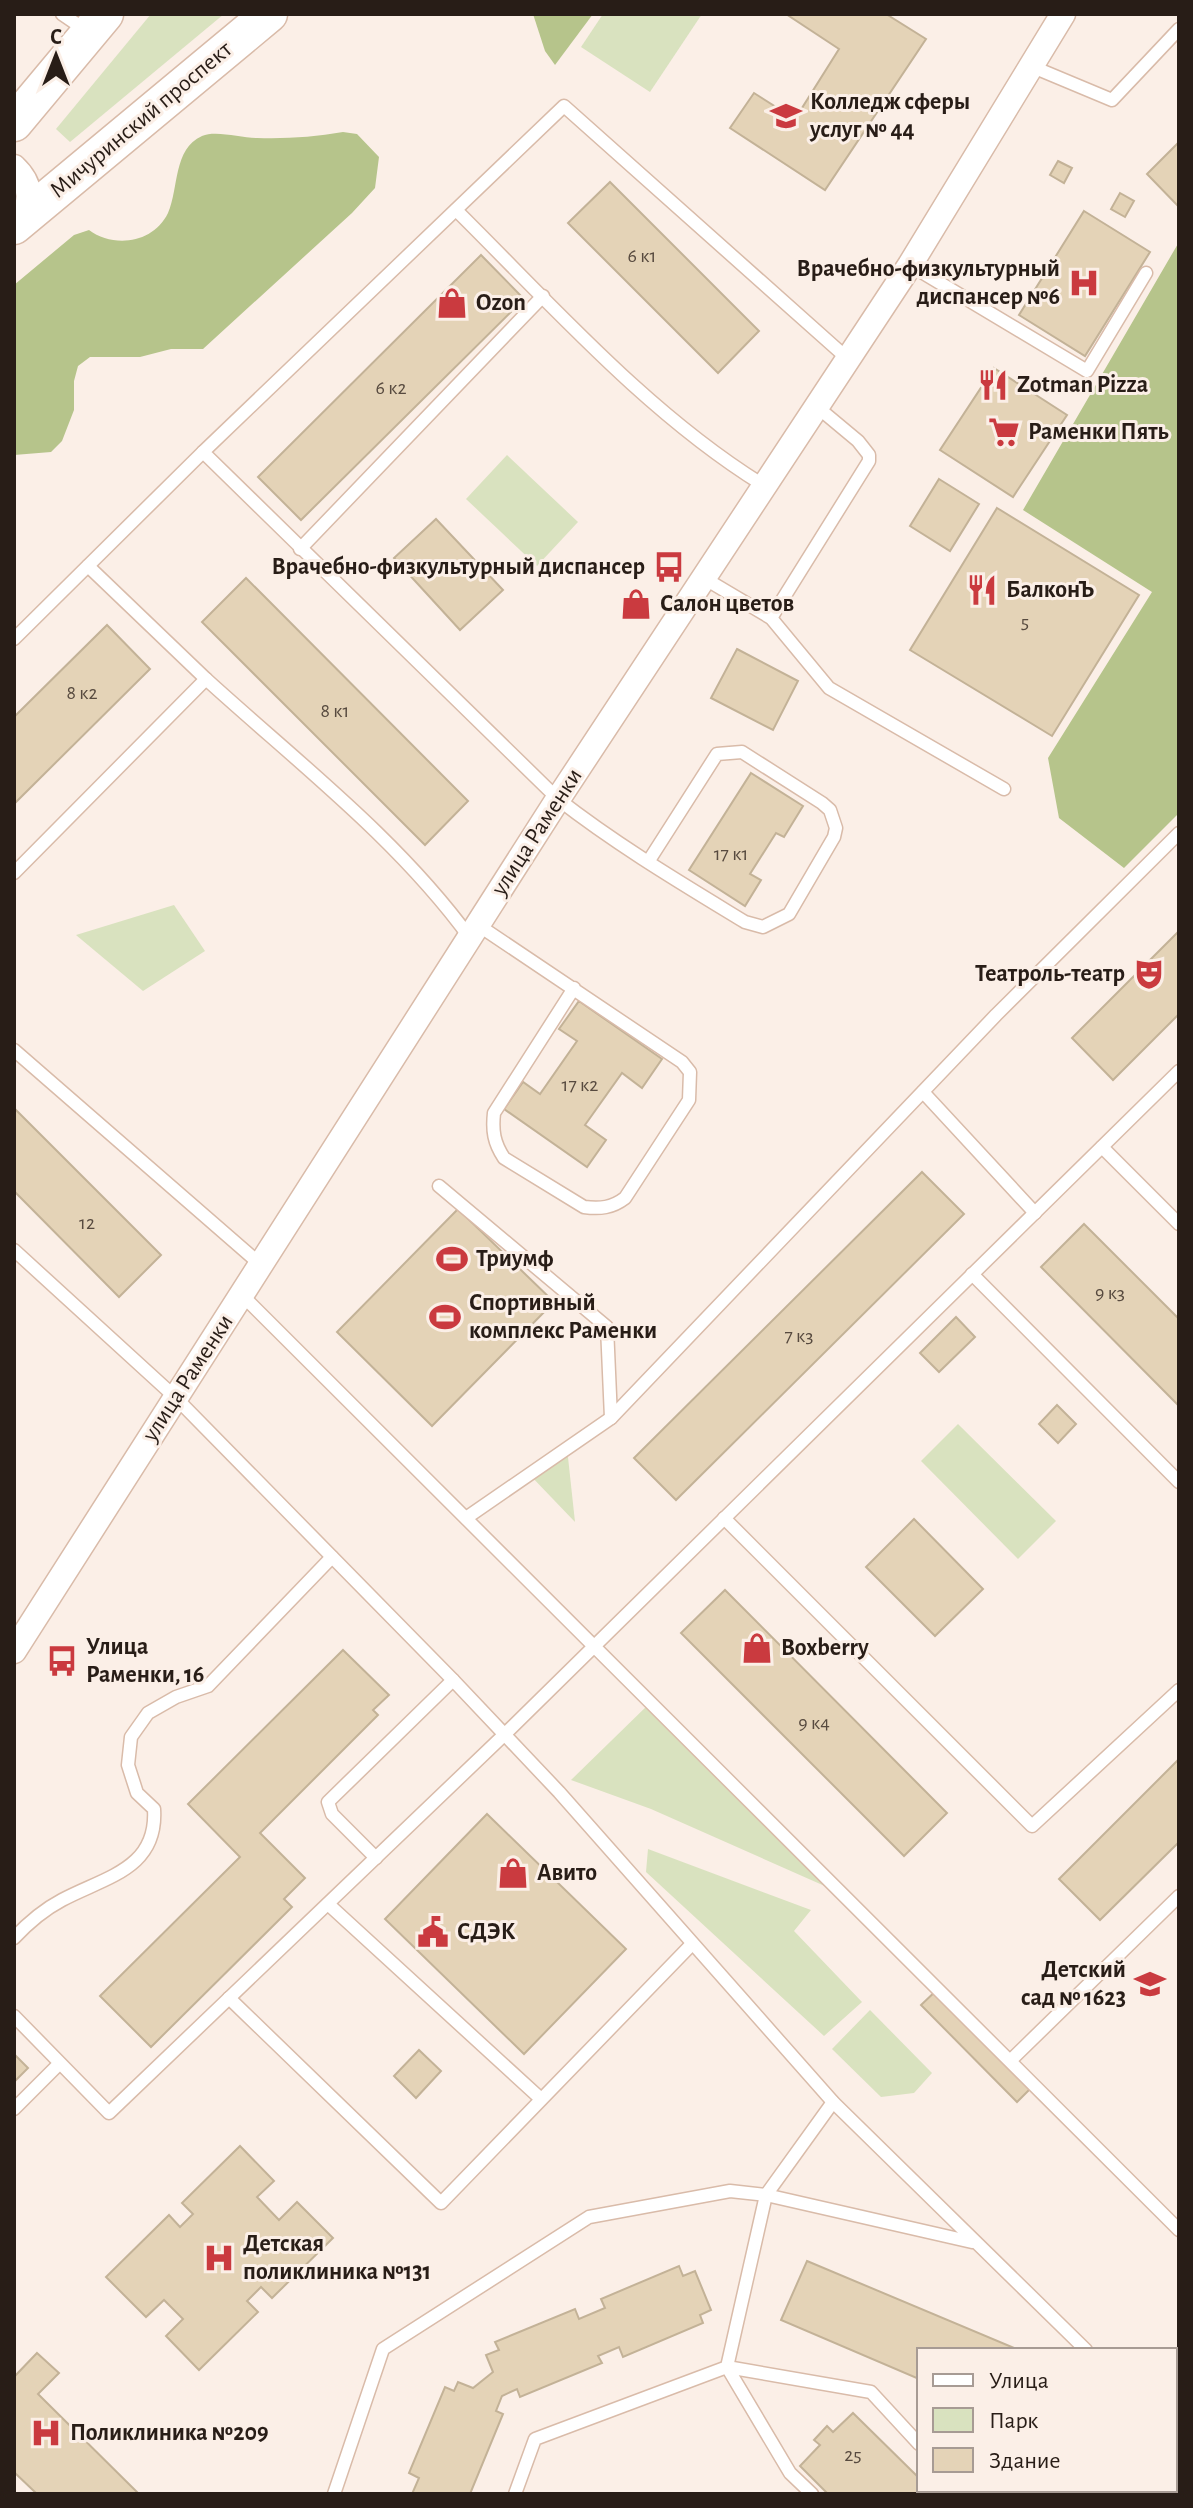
<svg xmlns="http://www.w3.org/2000/svg" width="1193" height="2508" viewBox="0 0 1193 2508" font-family="'Alegreya Sans',sans-serif">
  <style>
    .green { fill: #d9e2bf }
    .forest { fill: #b6c48b }
    .building { fill: #e4d3b7; stroke: #c3b297; stroke-width: 2 }
    .lines { fill: none; stroke-linecap: round; stroke-linejoin: round }
    .lane-casing { stroke: #d9bba9; stroke-width: 15 }
    .street-casing { stroke: #d9bba9; stroke-width: 27 }
    .primary-casing { stroke: #d9bba9; stroke-width: 39 }
    .lane { stroke: #fff; stroke-width: 12 }
    .street { stroke: #fff; stroke-width: 24 }
    .primary { stroke: #fff; stroke-width: 36 }
    .labels { text-anchor: middle; dominant-baseline: central; stroke-width: 6; stroke-linejoin: round; paint-order: stroke }
    .number-label { font-size: 20px; fill: #574a3f }
    .poi-label { font-size: 24px; font-weight: bold; fill: #281d17; stroke: #fbefe7; text-anchor: start }
    .street-label { font-size: 24px; fill: #281d17; stroke: #fbefe7 }
  </style>
  <rect width="100%" height="100%" fill="#fbefe7"/>
  <!-- green -->
  <g class="green">
    <path d="M151 14H224L70 142 56 129Z"/>
    <path d="M603 14H702L650 92 581 47Z"/>
    <path d="M507 455 578 522 537 566 466 499Z"/>
    <path d="M174 905 205 951 143 991 76 935Z"/>
    <path d="M958 1424 1056 1521 1018 1559 921 1461Z"/>
    <path d="M567 1448 575 1522 529 1474Z"/>
    <path d="M651 1702 845 1895 651 1809 571 1780Z"/>
    <path d="M648 1849 811 1910 794 1931 862 2002 824 2036 646 1872Z"/>
    <path d="M870 2010 932 2073 914 2093 881 2097 832 2049Z"/>
  </g>
  <!-- forest -->
  <g class="forest">
    <path d="M533 14H593L555 65 545 51Z"/>
    <path d="M343 132 357 134 379 157 375 188 352 213 203 349H171L140 357H90L78 366 74 381V410L62 441 51 452 14 455V285L74 235 89 230C113 248 153 244 168 213 179 188 173 149 202 136 216 130 241 138 257 138 286 139 314 137 343 132Z"/>
    <path d="M1179 242V813L1124 868 1059 818 1048 758 1152 592 1023 510Z"/>
  </g>
  <!-- building -->
  <g class="building">
    <path d="M786 14H886L926 39 825 190 730 128 754 93 795 119 839 49Z"/>
    <path d="M1179 142V207L1147 174Z"/>
    <path d="M1058 161 1072 168 1064 183 1050 175Z"/>
    <path d="M610 182 759 331 718 373 568 223Z"/>
    <path d="M1120 193 1134 201 1125 217 1111 209Z"/>
    <path d="M1084 211 1150 252 1085 356 1019 315Z"/>
    <path d="M481 255 524 299 301 520 258 477Z"/>
    <path d="M994 368 1067 415 1013 497 940 450Z"/>
    <path d="M939 479 979 504 950 551 910 526Z"/>
    <path d="M997 508 1139 595 1052 736 910 650Z"/>
    <path d="M436 519 503 590 460 630 394 558Z"/>
    <path d="M246 578 468 801 425 845 202 622Z"/>
    <path d="M107 625 150 669 14 804V717Z"/>
    <path d="M737 649 798 681 773 730 711 698Z"/>
    <path d="M751 773 803 806 784 837 776 833 750 874 761 880 745 906 689 870Z"/>
    <path d="M1179 931V1014L1113 1080 1072 1038Z"/>
    <path d="M579 1001 662 1059 642 1088 622 1073 585 1125 606 1140 587 1167 504 1109 523 1082 540 1094 577 1041 559 1029Z"/>
    <path d="M14 1108 161 1255 119 1297 14 1191Z"/>
    <path d="M922 1172 964 1214 676 1500 634 1458Z"/>
    <path d="M458 1209 554 1302 432 1426 337 1332Z"/>
    <path d="M1084 1224 1179 1319V1406L1041 1267Z"/>
    <path d="M956 1317 975 1337 939 1372 920 1353Z"/>
    <path d="M1057 1405 1076 1424 1058 1443 1039 1424Z"/>
    <path d="M914 1519 983 1589 935 1636 866 1567Z"/>
    <path d="M725 1590 947 1813 904 1856 681 1633Z"/>
    <path d="M343 1650 389 1695 373 1710 378 1715 260 1833 305 1878 284 1899 292 1907 151 2047 100 1996 240 1857 188 1804Z"/>
    <path d="M1179 1759V1842L1100 1920 1059 1879Z"/>
    <path d="M487 1814 626 1949 524 2054 385 1919Z"/>
    <path d="M939 1988 1035 2084 1017 2102 921 2005Z"/>
    <path d="M419 2050 441 2071 416 2098 394 2076Z"/>
    <path d="M14 2054 28 2068 14 2082Z"/>
    <path d="M240 2146 274 2181 257 2197 279 2220 297 2202 333 2238 272 2298 261 2287 247 2301 258 2312 199 2370 166 2336 183 2319 164 2300 146 2317 106 2277 169 2215 180 2227 193 2214 182 2203Z"/>
    <path d="M807 2261 1019 2350H919V2379L781 2320Z"/>
    <path d="M679 2266 683 2276 695 2271 711 2310 700 2315 703 2323 623 2357 619 2347 598 2356 602 2363 520 2397 517 2389 502 2396 496 2411 503 2414 470 2494H412L419 2478 409 2473 445 2387 454 2391 458 2382 473 2388 493 2372 486 2355 499 2350 495 2342 575 2309 579 2319 605 2308 601 2299Z"/>
    <path d="M37 2353 59 2373 38 2394 139 2494H37L14 2472V2377Z"/>
    <path d="M853 2413 919 2478V2490H931L935 2494H828L800 2466 820 2445 814 2440 827 2426 833 2432Z"/>
    <path d="M1028 2490H1088L1089 2494H1030Z"/>
  </g>
  <g class="lines">
    <defs>
      <g id="lane">
        <path d="M62 14 87 31"/>
        <path d="M1033 67 1112 100 1179 29"/>
        <path d="M456 210C551 304 648 414 763 485"/>
        <path d="M910 265 1087 371 1146 273"/>
        <path d="M300 549 543 296"/>
        <path d="M88 566 206 679"/>
        <path d="M702 577 771 618 829 688 1004 789"/>
        <path d="M771 618 869 461V455L858 441 816 406"/>
        <path d="M14 639 203 452"/>
        <path d="M648 862 717 754 742 752 822 803 830 810 836 828 834 837 789 914 763 927 745 922C681 883 617 845 558 799L203 452 564 106 848 359"/>
        <path d="M14 873 206 679C296 761 398 839 470 938"/>
        <path d="M478 925 682 1062 690 1072 689 1100 625 1198C612 1208 600 1209 584 1207L504 1158C494 1143 492 1131 494 1113L574 988"/>
        <path d="M14 1050 260 1264"/>
        <path d="M923 1092 1035 1213"/>
        <path d="M1102 1147 1179 1224"/>
        <path d="M439 1186 607 1327 611 1418"/>
        <path d="M14 1250 175 1397 453 1680 559 1792 833 2102 1086 2350"/>
        <path d="M972 1274 1179 1482"/>
        <path d="M242 1295 1179 2230"/>
        <path d="M466 1518 611 1418 996 1015 1179 833"/>
        <path d="M724 1518 1032 1826 1179 1690"/>
        <path d="M376 1858 332 1814 328 1802 453 1680"/>
        <path d="M328 1904 541 2099"/>
        <path d="M14 1938C29 1922 43 1910 62 1900 105 1877 158 1869 154 1809L137 1793 128 1765 131 1737 148 1713 176 1697 208 1686 332 1557"/>
        <path d="M229 1998 441 2203 692 1944"/>
        <path d="M14 2016 109 2113 505 1734 1179 1071"/>
        <path d="M1011 2060 1179 1896"/>
        <path d="M14 2109 59 2064"/>
        <path d="M727 2367 871 2392 919 2444"/>
        <path d="M727 2367 790 2473 812 2494"/>
        <path d="M1175 2437 1179 2441"/>
        <path d="M961 2490 965 2494"/>
        <path d="M1156 2490 1158 2494"/>
        <path d="M334 2494 383 2349 589 2217 730 2191 766 2195 972 2242"/>
        <path d="M515 2494 535 2439 727 2367 766 2195 833 2102"/>
      </g>
      <g id="street">
        <path d="M14 167C31 183 34 202 19 221"/>
        <path d="M14 1651 558 799 910 265 1063 14"/>
      </g>
      <g id="primary">
        <path d="M14 123 105 14"/>
        <path d="M14 226 269 14"/>
      </g>
    </defs>
    <!-- lane casing -->
    <use href="#lane" class="lane-casing"/>
    <!-- street casing -->
    <use href="#street" class="street-casing"/>
    <!-- primary casing -->
    <use href="#primary" class="primary-casing"/>
    <!-- lane -->
    <use href="#lane" class="lane"/>
    <!-- street -->
    <use href="#street" class="street"/>
    <!-- primary -->
    <use href="#primary" class="primary"/>
  </g>
  <!-- icons -->
  <defs>
    <symbol id="university-bare" viewBox="-9 -9 18 18"><path d="M0-5L7-2L0 1L-7-2ZM-4 1L0 2.5L4 1V4Q0 6-4 4Z" fill="#ca3a3f" stroke="#fbefe7" stroke-width="2.5" paint-order="stroke"/></symbol>
    <symbol id="hospital-bare" viewBox="-9 -9 18 18"><path d="M-5-5h3v3.5h4V-5h3V5h-3V1.5h-4V5h-3Z" fill="#ca3a3f" stroke="#fbefe7" stroke-width="2.5" paint-order="stroke"/></symbol>
    <symbol id="shop-bare" viewBox="-9 -9 18 18"><path d="M-5-2.5h2.3a2.7 3.5 0 0 1 5.4 0H5L5.5 6h-11ZM-1.5-2.5h3a1.5 2.3 0 0 0-3 0Z" fill="#ca3a3f" stroke="#fbefe7" stroke-width="2.5" paint-order="stroke"/></symbol>
    <symbol id="restaurant-bare" viewBox="-9 -9 18 18"><path d="M-5-6h1v4h1v-4h1v4h1v-4h1v5L-1.5 .5V6h-2V.5L-5-1ZM5-6V6H3V1.5H1.5Q1.5-4 5-6Z" fill="#ca3a3f" stroke="#fbefe7" stroke-width="2.5" paint-order="stroke"/></symbol>
    <symbol id="supermarket-bare" viewBox="-9 -9 18 18"><path d="M-6-5.5h2.5l.6 2H6L4.5 2H-2.5L-4.4-4H-6ZM-1.5 3.2a1.3 1.3 0 1 0 .1 0ZM3 3.2a1.3 1.3 0 1 0 .1 0Z" fill="#ca3a3f" stroke="#fbefe7" stroke-width="2.5" paint-order="stroke"/></symbol>
    <symbol id="bus-bare" viewBox="-9 -9 18 18"><path d="M-5-6H5V4H4V6H2V4H-2V6H-4V4H-5ZM-3.5-4V0h7V-4ZM-3.5 1.2v1.5H-2V1.2ZM2 1.2v1.5H3.5V1.2Z" fill="#ca3a3f" stroke="#fbefe7" stroke-width="2.5" paint-order="stroke"/></symbol>
    <symbol id="theatre-bare" viewBox="-9 -9 18 18"><path d="M-5-5.5Q0-4 5-5.5V0Q5 5 0 6Q-5 5-5 0ZM-3.3-2.5H-1v1.5H-3.3ZM1-2.5H3.3v1.5H1ZM-2.8 1Q0 5.5 2.8 1Z" fill="#ca3a3f" stroke="#fbefe7" stroke-width="2.5" paint-order="stroke"/></symbol>
    <symbol id="stadium-bare" viewBox="-9 -9 18 18"><path d="M0-5a6.5 5 0 1 0 0 10a6.5 5 0 1 0 0-10ZM-3.5-1.8h7v3.6h-7Z" fill="#ca3a3f" stroke="#fbefe7" stroke-width="2.5" paint-order="stroke"/></symbol>
    <symbol id="civic-bare" viewBox="-9 -9 18 18"><path d="M-.6-6.5H3V-4.5H.6V-3L4-1V1h2V6H-6V1h2V-1L-.6-3ZM-1.2 2.5V6h2.4V2.5Z" fill="#ca3a3f" stroke="#fbefe7" stroke-width="2.5" paint-order="stroke"/></symbol>
    <symbol id="school-bare" viewBox="-9 -9 18 18"><path d="M0-5L7-2L0 1L-7-2ZM-4 1L0 2.5L4 1V4Q0 6-4 4Z" fill="#ca3a3f" stroke="#fbefe7" stroke-width="2.5" paint-order="stroke"/></symbol>
  </defs>
  <g fill-rule="evenodd">
    <use href="#university-bare" x="764" y="94" width="44" height="44"/>
    <use href="#hospital-bare" x="1062" y="261" width="44" height="44"/>
    <use href="#shop-bare" x="430" y="281" width="44" height="44"/>
    <use href="#restaurant-bare" x="971" y="363" width="44" height="44"/>
    <use href="#supermarket-bare" x="982" y="410" width="44" height="44"/>
    <use href="#bus-bare" x="647" y="545" width="44" height="44"/>
    <use href="#restaurant-bare" x="960" y="568" width="44" height="44"/>
    <use href="#shop-bare" x="614" y="582" width="44" height="44"/>
    <use href="#theatre-bare" x="1127" y="952" width="44" height="44"/>
    <use href="#stadium-bare" x="430" y="1237" width="44" height="44"/>
    <use href="#stadium-bare" x="423" y="1295" width="44" height="44"/>
    <use href="#shop-bare" x="735" y="1626" width="44" height="44"/>
    <use href="#bus-bare" x="40" y="1639" width="44" height="44"/>
    <use href="#shop-bare" x="491" y="1851" width="44" height="44"/>
    <use href="#civic-bare" x="411" y="1910" width="44" height="44"/>
    <use href="#school-bare" x="1128" y="1962" width="44" height="44"/>
    <use href="#hospital-bare" x="197" y="2236" width="44" height="44"/>
    <use href="#hospital-bare" x="24" y="2411" width="44" height="44"/>
  </g>
  <g class="labels">
    <!-- number labels -->
    <g class="number-label">
      <text x="642" y="256">6 к1</text>
      <text x="391" y="388">6 к2</text>
      <text x="1025" y="622">5</text>
      <text x="82" y="693">8 к2</text>
      <text x="335" y="711">8 к1</text>
      <text x="731" y="854">17 к1</text>
      <text x="580" y="1085">17 к2</text>
      <text x="87" y="1223">12</text>
      <text x="1110" y="1293">9 к3</text>
      <text x="799" y="1336">7 к3</text>
      <text x="814" y="1723">9 к4</text>
      <text x="853" y="2455">25</text>
    </g>
    <!-- poi labels -->
    <g class="poi-label">
      <text x="810" y="102">Колледж сферы<tspan x="810" dy="28">услуг № 44</tspan></text>
      <text x="1060" y="269" text-anchor="end">Врачебно-физкультурный<tspan x="1060" dy="28">диспансер №6</tspan></text>
      <text x="476" y="303">Ozon</text>
      <text x="1017" y="385">Zotman Pizza</text>
      <text x="1028" y="432">Раменки Пять</text>
      <text x="645" y="567" text-anchor="end">Врачебно-физкультурный диспансер</text>
      <text x="1006" y="590">БалконЪ</text>
      <text x="660" y="604">Салон цветов</text>
      <text x="1125" y="974" text-anchor="end">Театроль-театр</text>
      <text x="476" y="1259">Триумф</text>
      <text x="469" y="1303">Спортивный<tspan x="469" dy="28">комплекс Раменки</tspan></text>
      <text x="86" y="1647">Улица<tspan x="86" dy="28">Раменки, 16</tspan></text>
      <text x="781" y="1648">Boxberry</text>
      <text x="537" y="1873">Авито</text>
      <text x="457" y="1932">СДЭК</text>
      <text x="1126" y="1970" text-anchor="end">Детский<tspan x="1126" dy="28">сад № 1623</tspan></text>
      <text x="243" y="2244">Детская<tspan x="243" dy="28">поликлиника №131</tspan></text>
      <text x="70" y="2433">Поликлиника №209</text>
    </g>
    <!-- street labels -->
    <g class="street-label">
      <text transform="translate(141 120) rotate(-40)">Мичуринский проспект</text>
      <text transform="translate(537 832) rotate(-57)">улица Раменки</text>
      <text transform="translate(188 1378) rotate(-57)">улица Раменки</text>
    </g>
  </g>
  <!-- border -->
  <rect width="1193" height="2508" fill="none" stroke="#281d17" stroke-width="32"/>
  <!-- legend -->
  <rect x="917" y="2348" width="260" height="144" fill="#fbefe7" stroke="#a79b94" stroke-width="2"/>
  <rect x="933" y="2374" width="40" height="12" fill="#ffffff" stroke="#a79b94" stroke-width="2"/>
  <text x="989" y="2388" font-size="24" fill="#281d17">Улица</text>
  <rect x="933" y="2408" width="40" height="24" fill="#d9e2bf" stroke="#a79b94" stroke-width="2"/>
  <text x="989" y="2428" font-size="24" fill="#281d17">Парк</text>
  <rect x="933" y="2448" width="40" height="24" fill="#e4d3b7" stroke="#a79b94" stroke-width="2"/>
  <text x="989" y="2468" font-size="24" fill="#281d17">Здание</text>
  <!-- north arrow -->
  <g transform="translate(56 56)" stroke="#fbefe7" stroke-width="6" paint-order="stroke">
  <path d="M0-6L14 30L0 20L-14 30Z" fill="#281d17"/>
  <text y="-12" font-size="22" font-weight="bold" text-anchor="middle" fill="#281d17">С</text>
  </g>
</svg>
